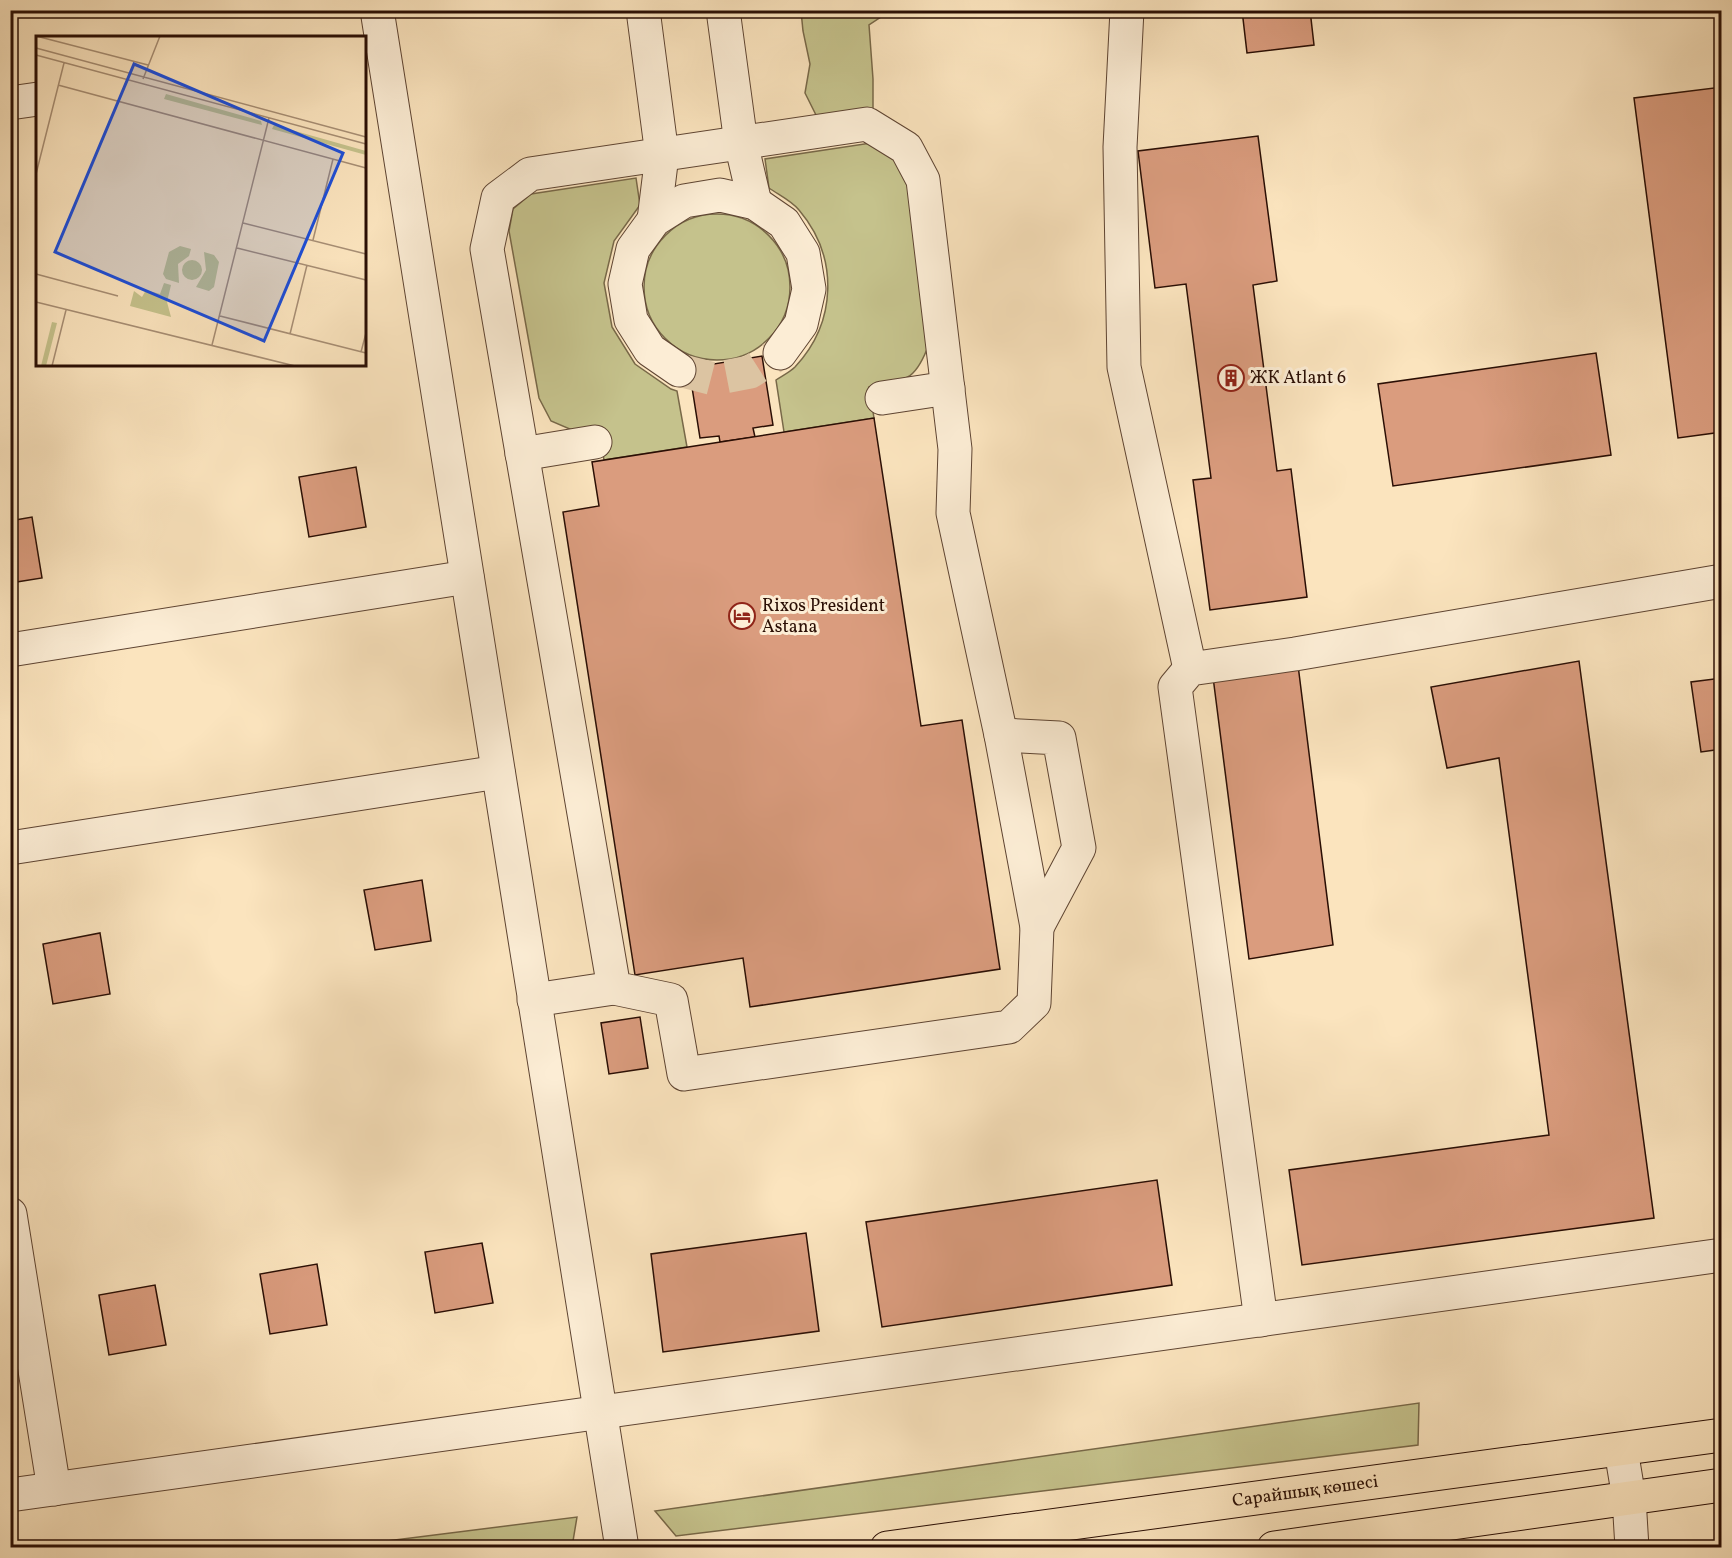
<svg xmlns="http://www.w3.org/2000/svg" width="1732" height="1558" viewBox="0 0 1732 1558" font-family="Vollkorn,serif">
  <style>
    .green { fill: #c5c28c; stroke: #786848; stroke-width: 1.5 }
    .building { fill: #da9c7e; stroke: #2a0e04; stroke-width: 1.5 }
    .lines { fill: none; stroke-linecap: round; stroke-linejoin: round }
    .minor-tunnel { stroke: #dcc4a2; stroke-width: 33; stroke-dasharray: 33 16; stroke-linecap: butt }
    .minor-casing { stroke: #5e4432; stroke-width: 35 }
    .major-casing { stroke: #2a0e04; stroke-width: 35 }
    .minor { stroke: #fcedd5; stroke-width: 33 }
    .major { stroke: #fbe4be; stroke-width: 33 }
    .labels { text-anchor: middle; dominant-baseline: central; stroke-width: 6; stroke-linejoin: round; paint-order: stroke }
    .poi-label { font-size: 18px; fill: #2a0e04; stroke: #fcedd5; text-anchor: start }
    .street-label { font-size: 18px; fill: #2a0e04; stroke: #fcedd5 }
    .inset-road { fill: none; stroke: #a78e74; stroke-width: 1.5 }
    .view { fill: #1d4ed8; fill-opacity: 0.15; stroke: #1d4ed8; stroke-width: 3 }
    .inset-edge { fill: none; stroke: #2a0e04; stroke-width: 3 }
  </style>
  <rect width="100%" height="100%" fill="#fbe4be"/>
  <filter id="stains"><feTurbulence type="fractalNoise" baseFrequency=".00333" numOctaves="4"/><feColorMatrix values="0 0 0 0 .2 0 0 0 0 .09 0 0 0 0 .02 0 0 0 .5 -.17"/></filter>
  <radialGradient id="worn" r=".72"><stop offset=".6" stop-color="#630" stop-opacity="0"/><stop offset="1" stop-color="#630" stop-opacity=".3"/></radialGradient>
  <!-- green -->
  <g class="green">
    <path d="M801 11H890L869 25 873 79V114L816 115 805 93 810 64 803 31Z"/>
    <path d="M871 143 908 169 929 344C915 382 906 380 869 387L874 418 784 432 776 380C782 376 790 372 795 367 837 322 839 257 799 210 792 201 779 195 769 188L765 159Z"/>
    <path d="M636 178 640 205 614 241 604 283 612 327 635 364 671 389 677 391 687 447 604 460 599 430 579 433 551 421 539 398 509 231 513 209 531 194Z"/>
    <circle cx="717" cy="287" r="73"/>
    <path d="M1419 1403 1418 1445 676 1536 655 1511Z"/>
    <path d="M577 1517 572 1547H339Z"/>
  </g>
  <!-- building -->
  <g class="building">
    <path d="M1242 10H1310L1314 45 1247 53Z"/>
    <path d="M1722 87V432L1678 438 1634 98Z"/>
    <path d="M1258 136 1277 281 1253 285 1277 471 1291 469 1307 597 1210 610 1193 480 1211 478 1186 284 1155 288 1138 151Z"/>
    <path d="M1596 353 1611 455 1393 486 1378 384Z"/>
    <path d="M762 356 773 425 753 428 755 437 720 442 719 436 700 438 689 368Z"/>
    <path d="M874 418 921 726 962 720 1000 969 750 1007 743 958 635 975 563 512 599 506 592 462Z"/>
    <path d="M356 467 366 527 309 537 299 477Z"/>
    <path d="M32 517 42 578 10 583V521Z"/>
    <path d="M1579 661 1654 1218 1302 1265 1289 1170 1549 1135 1499 758 1447 768 1431 687Z"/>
    <path d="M1298 665 1333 945 1249 959 1213 677Z"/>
    <path d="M1722 678V749L1701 752 1691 682Z"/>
    <path d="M422 880 431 941 375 950 364 890Z"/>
    <path d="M100 933 110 994 53 1004 43 944Z"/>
    <path d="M640 1017 648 1068 609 1074 601 1023Z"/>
    <path d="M1157 1180 1172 1285 882 1327 866 1222Z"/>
    <path d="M806 1233 819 1331 663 1352 651 1254Z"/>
    <path d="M482 1243 493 1303 435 1313 425 1252Z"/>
    <path d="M317 1264 327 1325 270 1334 260 1274Z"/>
    <path d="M155 1285 166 1345 109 1355 99 1295Z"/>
  </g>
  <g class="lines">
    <!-- minor-tunnel -->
    <path class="minor-tunnel" d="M679 370 714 379 750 372 780 353"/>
    <defs>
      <g id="minor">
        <path d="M377 10 622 1548"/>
        <path d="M643 10 662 155 654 220"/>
        <path d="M723 10 741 143 755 203"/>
        <path d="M1127 10 1120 147 1124 367 1190 669"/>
        <path d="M10 103 38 99"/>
        <path d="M867 124 906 148 923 180 955 449 953 513 1001 735 1037 927 1034 1003 1009 1027 684 1074 671 1000 614 988 487 249 498 198 530 174Z"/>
        <path d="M679 370 650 350 631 320 625 284 633 249 654 220 684 201 720 195 755 203 784 223 803 253 809 289 801 324 780 353"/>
        <path d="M882 398 948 388"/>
        <path d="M522 454 595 442"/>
        <path d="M10 650 467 577"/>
        <path d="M1001 735 1059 738 1079 848 1037 927"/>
        <path d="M10 848 498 772"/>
        <path d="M534 1000 614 988"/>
        <path d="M10 1214 54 1489"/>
        <path d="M1261 1320 1175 687 1190 669 1295 654 1722 581"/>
        <path d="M1621 1450 1629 1498 1632 1548"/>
        <path d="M10 1495 1722 1255"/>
      </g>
      <g id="major">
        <path id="s1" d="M887 1548 1722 1435"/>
        <path d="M1274 1548 1722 1485"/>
      </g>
    </defs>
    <!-- minor casing -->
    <use href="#minor" class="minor-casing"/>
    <!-- major casing -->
    <use href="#major" class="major-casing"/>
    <!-- minor -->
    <use href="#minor" class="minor"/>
    <!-- major -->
    <use href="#major" class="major"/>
  </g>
  <!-- icons -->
  <defs>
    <symbol id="building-ring" viewBox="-11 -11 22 22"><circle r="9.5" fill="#fcedd5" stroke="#8f2418" stroke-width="1.5"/><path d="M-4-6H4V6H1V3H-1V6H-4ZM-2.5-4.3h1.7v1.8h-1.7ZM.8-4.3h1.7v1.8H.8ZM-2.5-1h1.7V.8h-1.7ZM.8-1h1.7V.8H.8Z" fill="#8f2418"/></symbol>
    <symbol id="hotel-ring" viewBox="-11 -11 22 22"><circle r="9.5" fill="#fcedd5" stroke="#8f2418" stroke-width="1.5"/><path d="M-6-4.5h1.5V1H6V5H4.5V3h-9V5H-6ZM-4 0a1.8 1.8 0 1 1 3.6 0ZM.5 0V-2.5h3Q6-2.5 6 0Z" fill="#8f2418"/></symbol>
  </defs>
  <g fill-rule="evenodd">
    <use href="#building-ring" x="1216" y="363" width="30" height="30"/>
    <use href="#hotel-ring" x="727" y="601" width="30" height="30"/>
  </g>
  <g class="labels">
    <!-- poi labels -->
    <g class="poi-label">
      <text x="1250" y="378">ЖК Atlant 6</text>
      <text x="762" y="606">Rixos President<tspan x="762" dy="21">Astana</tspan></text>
    </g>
    <!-- street labels -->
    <g class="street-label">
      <text stroke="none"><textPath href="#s1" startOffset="422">Сарайшық көшесі</textPath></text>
    </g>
  </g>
  <!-- overview -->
  <g transform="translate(36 36)">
    <rect width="330" height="330" fill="#fbe4be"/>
    <path d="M130 58 225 85 226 89 128 63ZM238 89 330 115V119L236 93ZM144 210 155 213 153 220 142 228 143 247 130 243 127 238 133 216ZM168 216 178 219 183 226 178 251 173 255 160 251 170 234ZM146 234a10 10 0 1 1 20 0a10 10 0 1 1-20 0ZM128 247 135 249 131 266 135 281 94 270 98 255 106 261 110 254 124 258ZM16 286 21 287 10 330H5Z" fill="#c5c28c"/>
    <path class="inset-road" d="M0 0 112 29M0 12 330 101M0 19 330 108M107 43 124 0M22 49 330 132M0 138 28 27M207 187 330 218M277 204 297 123M201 212 330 244M0 238 82 260M0 266 259 330M184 280 330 317M254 298 271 229M176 309 233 82M325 316 330 297M16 330 30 274"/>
    <path class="view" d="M98 28 307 117 228 305 19 216Z"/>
    <rect width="330" height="330" class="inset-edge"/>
  </g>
  <!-- margin -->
  <rect width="1732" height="1558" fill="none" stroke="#fbe4be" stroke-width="36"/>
  <rect x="12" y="12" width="1708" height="1534" fill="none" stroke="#2a0e04" stroke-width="3"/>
  <rect x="18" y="18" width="1696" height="1522" fill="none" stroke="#2a0e04" stroke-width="1.5"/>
  <rect width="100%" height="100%" filter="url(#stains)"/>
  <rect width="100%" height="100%" fill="url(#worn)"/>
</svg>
